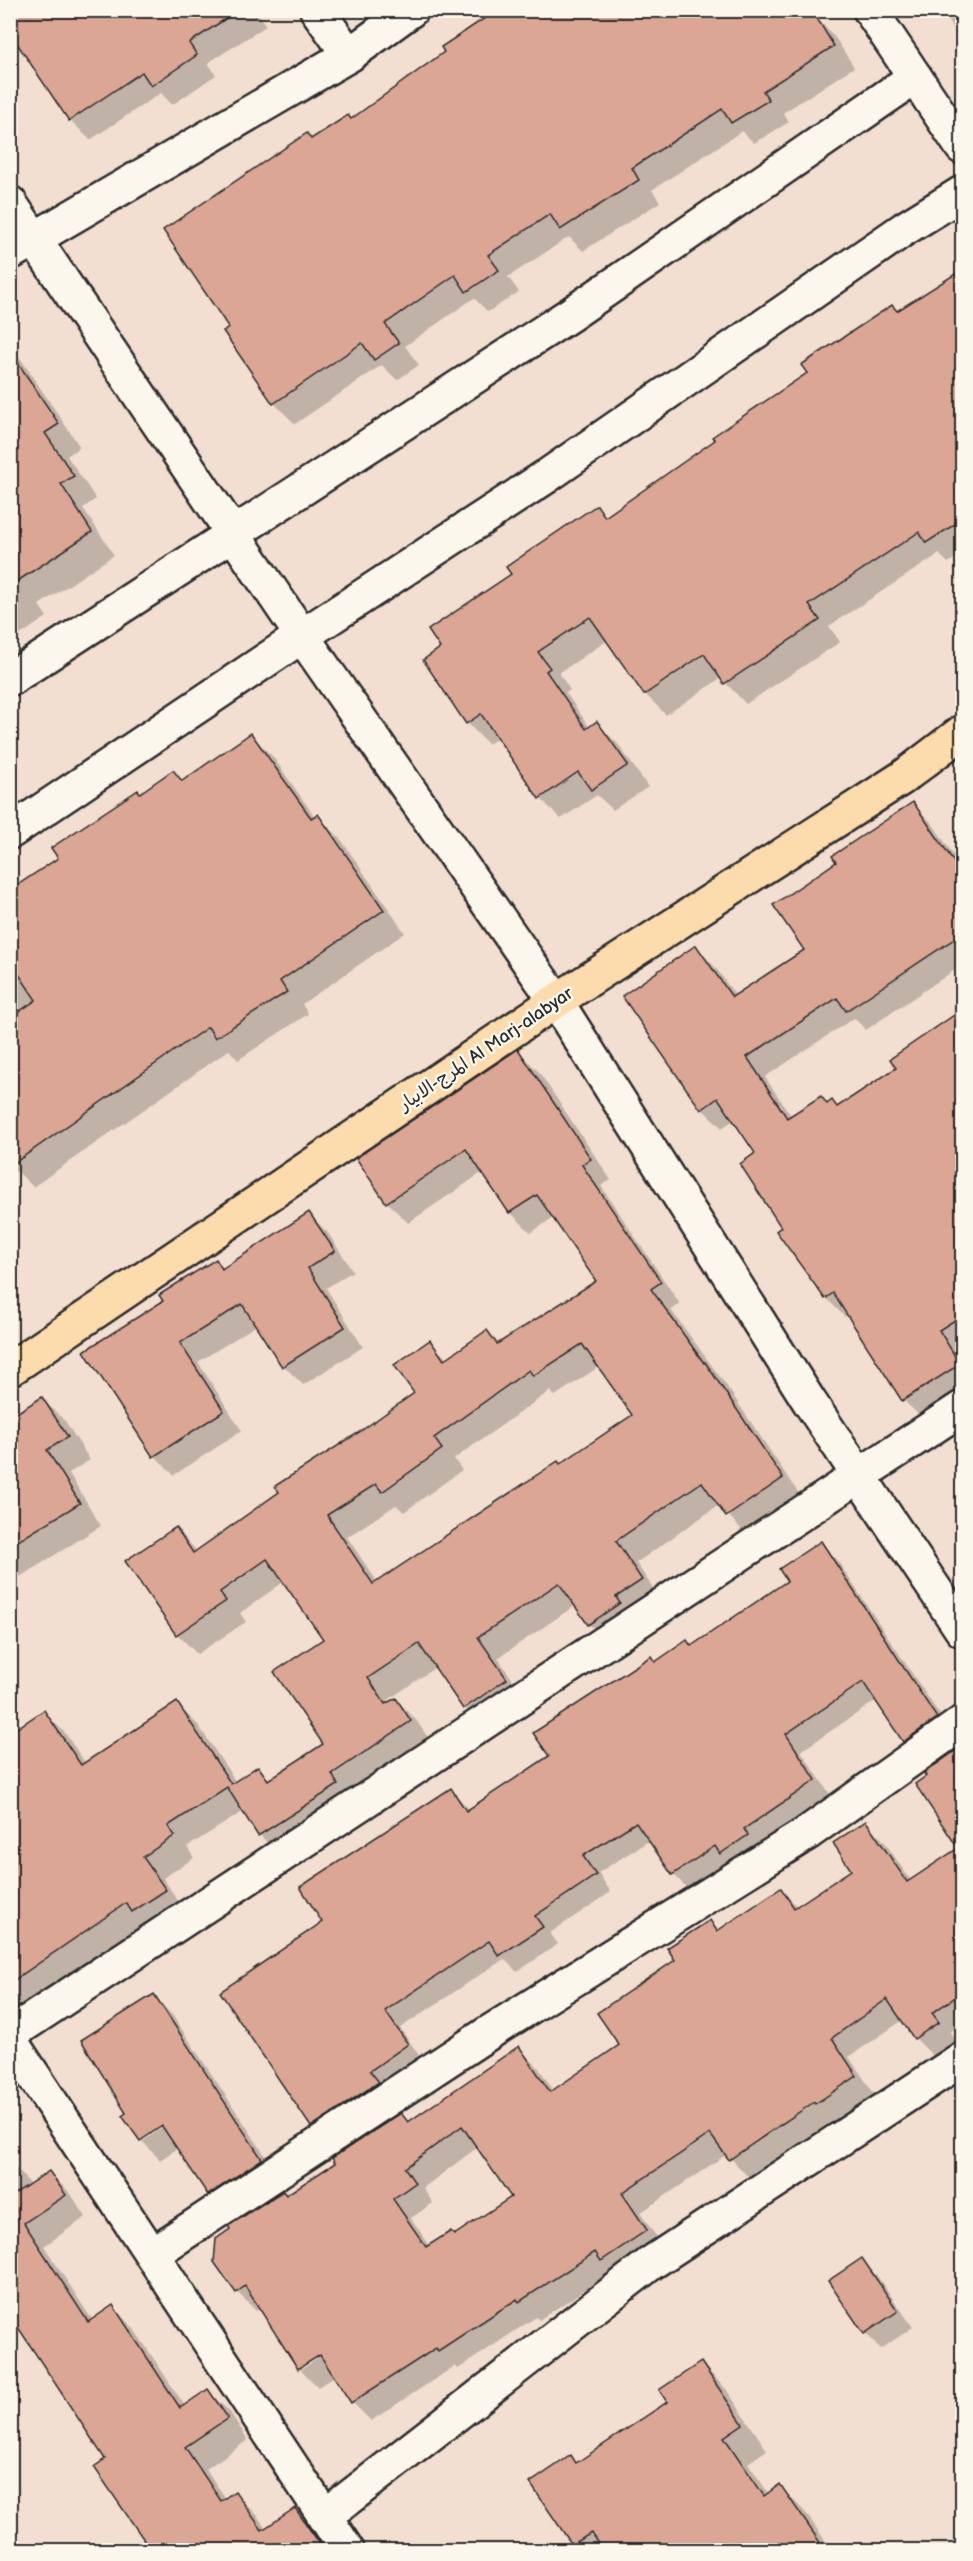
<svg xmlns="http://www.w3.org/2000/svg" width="973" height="2561" viewBox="0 0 973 2561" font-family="'Balsamiq Sans','Playpen Sans Arabic',sans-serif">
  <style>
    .shadow { fill: #0003; fill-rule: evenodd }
    .building { fill: #dca694; stroke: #2b2b2b; stroke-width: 1.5; fill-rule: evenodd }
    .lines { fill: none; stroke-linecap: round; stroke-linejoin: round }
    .minor-casing { stroke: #2b2b2b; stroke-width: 38 }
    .major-casing { stroke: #2b2b2b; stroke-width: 38 }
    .minor { stroke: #fbf7ec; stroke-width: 33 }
    .major { stroke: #fcdcac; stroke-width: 33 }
    .labels { text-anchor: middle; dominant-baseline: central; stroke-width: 5; stroke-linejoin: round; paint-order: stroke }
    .street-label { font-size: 18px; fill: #2b2b2b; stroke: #fbf7ec }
  </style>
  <rect width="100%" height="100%" fill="#f2dfd2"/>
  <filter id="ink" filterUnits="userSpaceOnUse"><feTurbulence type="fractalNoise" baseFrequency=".0167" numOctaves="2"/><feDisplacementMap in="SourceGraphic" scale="12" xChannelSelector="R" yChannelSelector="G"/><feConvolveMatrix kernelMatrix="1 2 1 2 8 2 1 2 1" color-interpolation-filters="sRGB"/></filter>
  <g filter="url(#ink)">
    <!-- shadow -->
    <g class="shadow">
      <path d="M10 10H256L266 26 208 63 216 75 172 105 161 93 90 140 70 120 10 31Z"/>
      <path d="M942 10H962V41Z"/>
      <path d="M813 15 834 36 854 67 783 113 789 122 754 143 742 131 652 190 660 202 583 251 569 237 508 277 519 292 488 312 474 298 405 346 419 365 397 380 382 365 295 424 274 403 231 328 312 140 352 121Z"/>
      <path d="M962 271V554L948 563 939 554 829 626 840 642 746 704 721 678 666 715 645 694 608 640 559 673 570 690 566 693 590 728 597 723 618 744 648 787 613 810 597 795 561 819 540 798 499 738 488 744 467 723 425 661 443 649 513 575 597 507 607 517 898 312Z"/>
      <path d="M10 343 80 447 67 456 96 499 83 508 114 555 39 605 47 617 20 635 10 626Z"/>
      <path d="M251 735 273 757 315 817 317 816 340 838 405 933 302 1004 308 1014 238 1060 229 1050 33 1187 17 1171 10 1175V892L60 859 140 794 173 772 183 782Z"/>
      <path d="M913 804 932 823 956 859 962 855V965L866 1030 854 1018 765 1077 792 1117 821 1098 828 1105 832 1102 838 1108 898 1068 962 1011V1346L957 1350 962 1358V1394L923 1419 903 1400 848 1315 845 1317 826 1298 783 1228 757 1154 734 1120 722 1128 702 1109 624 997 696 947 715 967 736 996 806 951 838 863Z"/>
      <path d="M518 1051 539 1072 611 1180 601 1186 680 1304 671 1310 726 1385 803 1500 748 1537 719 1505 636 1563 662 1601 610 1645 589 1624 576 1605 498 1658 527 1701 485 1729 465 1708 436 1667 388 1700 390 1703 396 1699 416 1720 431 1742 280 1856 260 1835 244 1811 187 1847 194 1858 163 1878 185 1912 154 1932 146 1924 26 2007 10 2039V1735L44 1712 65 1733 86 1764 177 1704 198 1725 236 1782 258 1768 270 1780 326 1745 325 1639 285 1581 240 1613 246 1622 197 1654 177 1634 176 1529 197 1551 416 1393 430 1342 448 1360 487 1332 499 1345 598 1281 554 1217 531 1233 510 1212 483 1172 408 1223 387 1202ZM600 1366 634 1415 378 1583 347 1537 396 1505 404 1512 462 1470 454 1459 550 1391 555 1396Z"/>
      <path d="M309 1214 328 1233 353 1271 326 1288 363 1347 303 1385 284 1366 257 1325 198 1362 242 1431 174 1475 155 1456 86 1352 165 1301 216 1261 224 1269Z"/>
      <path d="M42 1399 65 1421 90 1460 69 1473 101 1526 12 1582 10 1418Z"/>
      <path d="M821 1543 837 1560 953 1735 921 1757 904 1741 877 1700 801 1751 832 1797 690 1891 673 1874 650 1840 598 1873 611 1892 550 1933 558 1944 517 1972 504 1959 400 2028 423 2061 328 2143 312 2126 324 1922 451 1790 470 1810 551 1757 656 1663 692 1647 789 1581Z"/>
      <path d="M962 1753V2024L950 2032 956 2042 934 2057 915 2038 903 2020 849 2057 875 2095 835 2122 833 2120 749 2178 727 2154 640 2213 665 2249 621 2279 613 2271 539 2320 536 2317 458 2369 455 2366 371 2421 352 2402 335 2376 318 2387 299 2368 260 2308 256 2311 237 2292 287 2197 337 2163 401 2115 410 2123 519 2048 538 2067 554 2091 621 2045 677 1961 710 1922 720 1932 781 1890 798 1907 853 1871 866 1823 884 1841 911 1881 960 1848ZM478 2147 513 2197 454 2237 430 2246 411 2218 433 2203 423 2188ZM326 2350 327 2352 302 2369V2365Z"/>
      <path d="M154 1996 173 2016 281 2179 228 2214 209 2194 178 2148 160 2160 141 2140 128 2114ZM167 2121 169 2123 143 2141V2137Z"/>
      <path d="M10 2161 31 2185 49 2172 71 2194 86 2217 44 2246 93 2321 113 2307 134 2329 185 2406 208 2391 230 2412 248 2440 206 2469 226 2499 235 2493 257 2515 266 2529 295 2510 317 2531 330 2550H152L96 2467 107 2460 10 2313Z"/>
      <path d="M862 2260 877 2276 913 2327 881 2349 865 2333Z"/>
      <path d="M701 2363 726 2389 767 2450 748 2463 769 2494 780 2486 805 2512 832 2550H580L574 2544 532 2483 571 2457 578 2464 669 2402Z"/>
    </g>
    <!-- building -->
    <g class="building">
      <path d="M10 10H239L189 43 197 55 151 86 142 72 69 121 10 33Z"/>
      <path d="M497 10H812L834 46 763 91 769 100 731 123 722 109 632 168 639 180 560 230 550 214 488 255 499 270 466 292 455 275 385 324 399 343 374 360 362 343 273 404 223 331 229 328 163 230 307 133 311 139 348 115 351 119 444 52 441 47Z"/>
      <path d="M963 269V519L926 543 919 532 809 605 820 620 724 684 704 654 644 695 590 617 538 652 550 668 546 671 586 729 597 721 628 765 591 790 578 772 539 799 481 714 466 724 423 660 440 648 428 630 511 574 506 567 597 505 605 517 715 440 712 437 807 373 801 365 892 305 897 311Z"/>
      <path d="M10 351 59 424 45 433 74 476 61 484 92 532 10 586Z"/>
      <path d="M251 733 311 818 318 814 384 910 280 981 287 992 215 1038 208 1027 10 1166V1018L36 1000 10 961V890L58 858 51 848 138 790 140 793 173 770 182 781Z"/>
      <path d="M913 802 963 875V933L846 1011 837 998 747 1057 787 1118 821 1096 827 1104 832 1100 837 1107 896 1068 890 1059 963 1009V1315L939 1330 960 1364 902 1401 833 1293 825 1299 776 1231 781 1227 740 1164 755 1153 718 1098 701 1110 622 996 696 945 732 997 804 950 773 905 836 862 832 856Z"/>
      <path d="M518 1049 591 1159 582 1165 661 1282 651 1289 704 1363 705 1362 783 1478 726 1517 702 1482 616 1541 642 1580 616 1597 620 1603 588 1625 559 1583 478 1637 507 1679 463 1709 419 1644 368 1678 385 1704 396 1698 411 1721 332 1774 338 1785 258 1836 227 1787 168 1826 174 1836 143 1857 166 1890 132 1912 126 1903 10 1983V1733L44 1710 81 1765 177 1702 231 1784 258 1766 268 1780 323 1744 274 1672 323 1639 267 1559 220 1592 226 1601 176 1635 125 1561 176 1527 193 1553 279 1492 275 1486 358 1433 414 1393 394 1365 430 1340 444 1360 487 1330 497 1344 596 1281 537 1195 509 1213 466 1149 386 1203 356 1158ZM582 1344 632 1415 560 1464 558 1461 373 1584 327 1515 376 1484 382 1492 442 1449 434 1438 529 1370 533 1376Z"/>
      <path d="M309 1212 335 1251 308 1268 345 1327 282 1367 242 1304 180 1343 224 1411 153 1457 84 1351 163 1301 159 1295 216 1259 222 1269Z"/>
      <path d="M42 1397 68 1437 47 1450 80 1503 10 1546V1417Z"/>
      <path d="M821 1541 937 1718 903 1742 863 1682 786 1734 816 1780 744 1829 748 1835 720 1854 715 1846 672 1875 636 1822 583 1856 596 1875 535 1916 543 1927 499 1956 489 1941 385 2011 408 2044 370 2071 379 2082 311 2127 220 1992 322 1922 300 1887 451 1788 466 1811 549 1756 533 1733 651 1656 655 1662 687 1640 691 1646 787 1581 779 1569Z"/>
      <path d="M958 1749 963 1755V1992L932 2013 939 2022 914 2039 887 1999 832 2038 857 2076 815 2104 814 2102 729 2160 710 2134 622 2193 647 2230 601 2261 595 2252 519 2302 517 2299 438 2351 436 2348 351 2403 320 2355 298 2369 245 2286 236 2293 214 2262 216 2239 230 2229 228 2226 283 2191 286 2195 335 2163 332 2158 401 2113 408 2122 519 2046 550 2092 619 2045 597 2013 675 1960 667 1948 710 1920 717 1931 781 1888 794 1908 851 1870 833 1843 866 1821 907 1882 958 1848 915 1784 926 1776 924 1773ZM462 2126 511 2197 454 2235 451 2231 426 2247 393 2199 415 2183 405 2168Z"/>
      <path d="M154 1994 262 2159 208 2195 162 2126 140 2141 122 2116 126 2113 81 2040Z"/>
      <path d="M49 2171 66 2195 24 2223 88 2322 113 2305 180 2408 208 2389 228 2418 185 2447 221 2501 235 2491 262 2530 295 2508 324 2550H151L94 2467 105 2459 10 2315V2197Z"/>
      <path d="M862 2258 898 2311 864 2334 828 2281Z"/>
      <path d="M701 2362 743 2424 724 2437 764 2496 780 2484 825 2550H602L591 2533 572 2545 530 2483 571 2455 576 2463 667 2402 659 2390Z"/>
    </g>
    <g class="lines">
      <defs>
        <g id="minor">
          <path d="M317 10 349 55"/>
          <path d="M870 10 962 147"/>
          <path d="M10 203 302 636 556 1001 809 1401 962 1630"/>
          <path d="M10 253 349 55 411 10"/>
          <path d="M10 679 571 314 915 77"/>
          <path d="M10 832 302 636 547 476 904 229 962 193"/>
          <path d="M10 2034 962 1408"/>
          <path d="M10 2040C123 2210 234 2381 347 2550"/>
          <path d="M152 2254 490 2032 806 1834 962 1723"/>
          <path d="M324 2517 651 2263 962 2059"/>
        </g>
        <path id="major" d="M10 1369 556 1001 902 778 962 732"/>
      </defs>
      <!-- minor casing -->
      <use href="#minor" class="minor-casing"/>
      <!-- major casing -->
      <use href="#major" class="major-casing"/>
      <!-- minor -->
      <use href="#minor" class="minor"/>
      <!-- major -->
      <use href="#major" class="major"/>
    </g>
  </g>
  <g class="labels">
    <!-- street labels -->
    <g class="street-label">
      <text transform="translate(486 1049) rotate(-34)">المرج-الابيار Al Marj-alabyar</text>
    </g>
  </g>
  <!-- margin -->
  <rect width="973" height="2561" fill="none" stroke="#fbf7ec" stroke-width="36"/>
  <rect x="18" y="18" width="937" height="2525" fill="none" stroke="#2b2b2b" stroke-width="2" filter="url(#ink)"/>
</svg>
